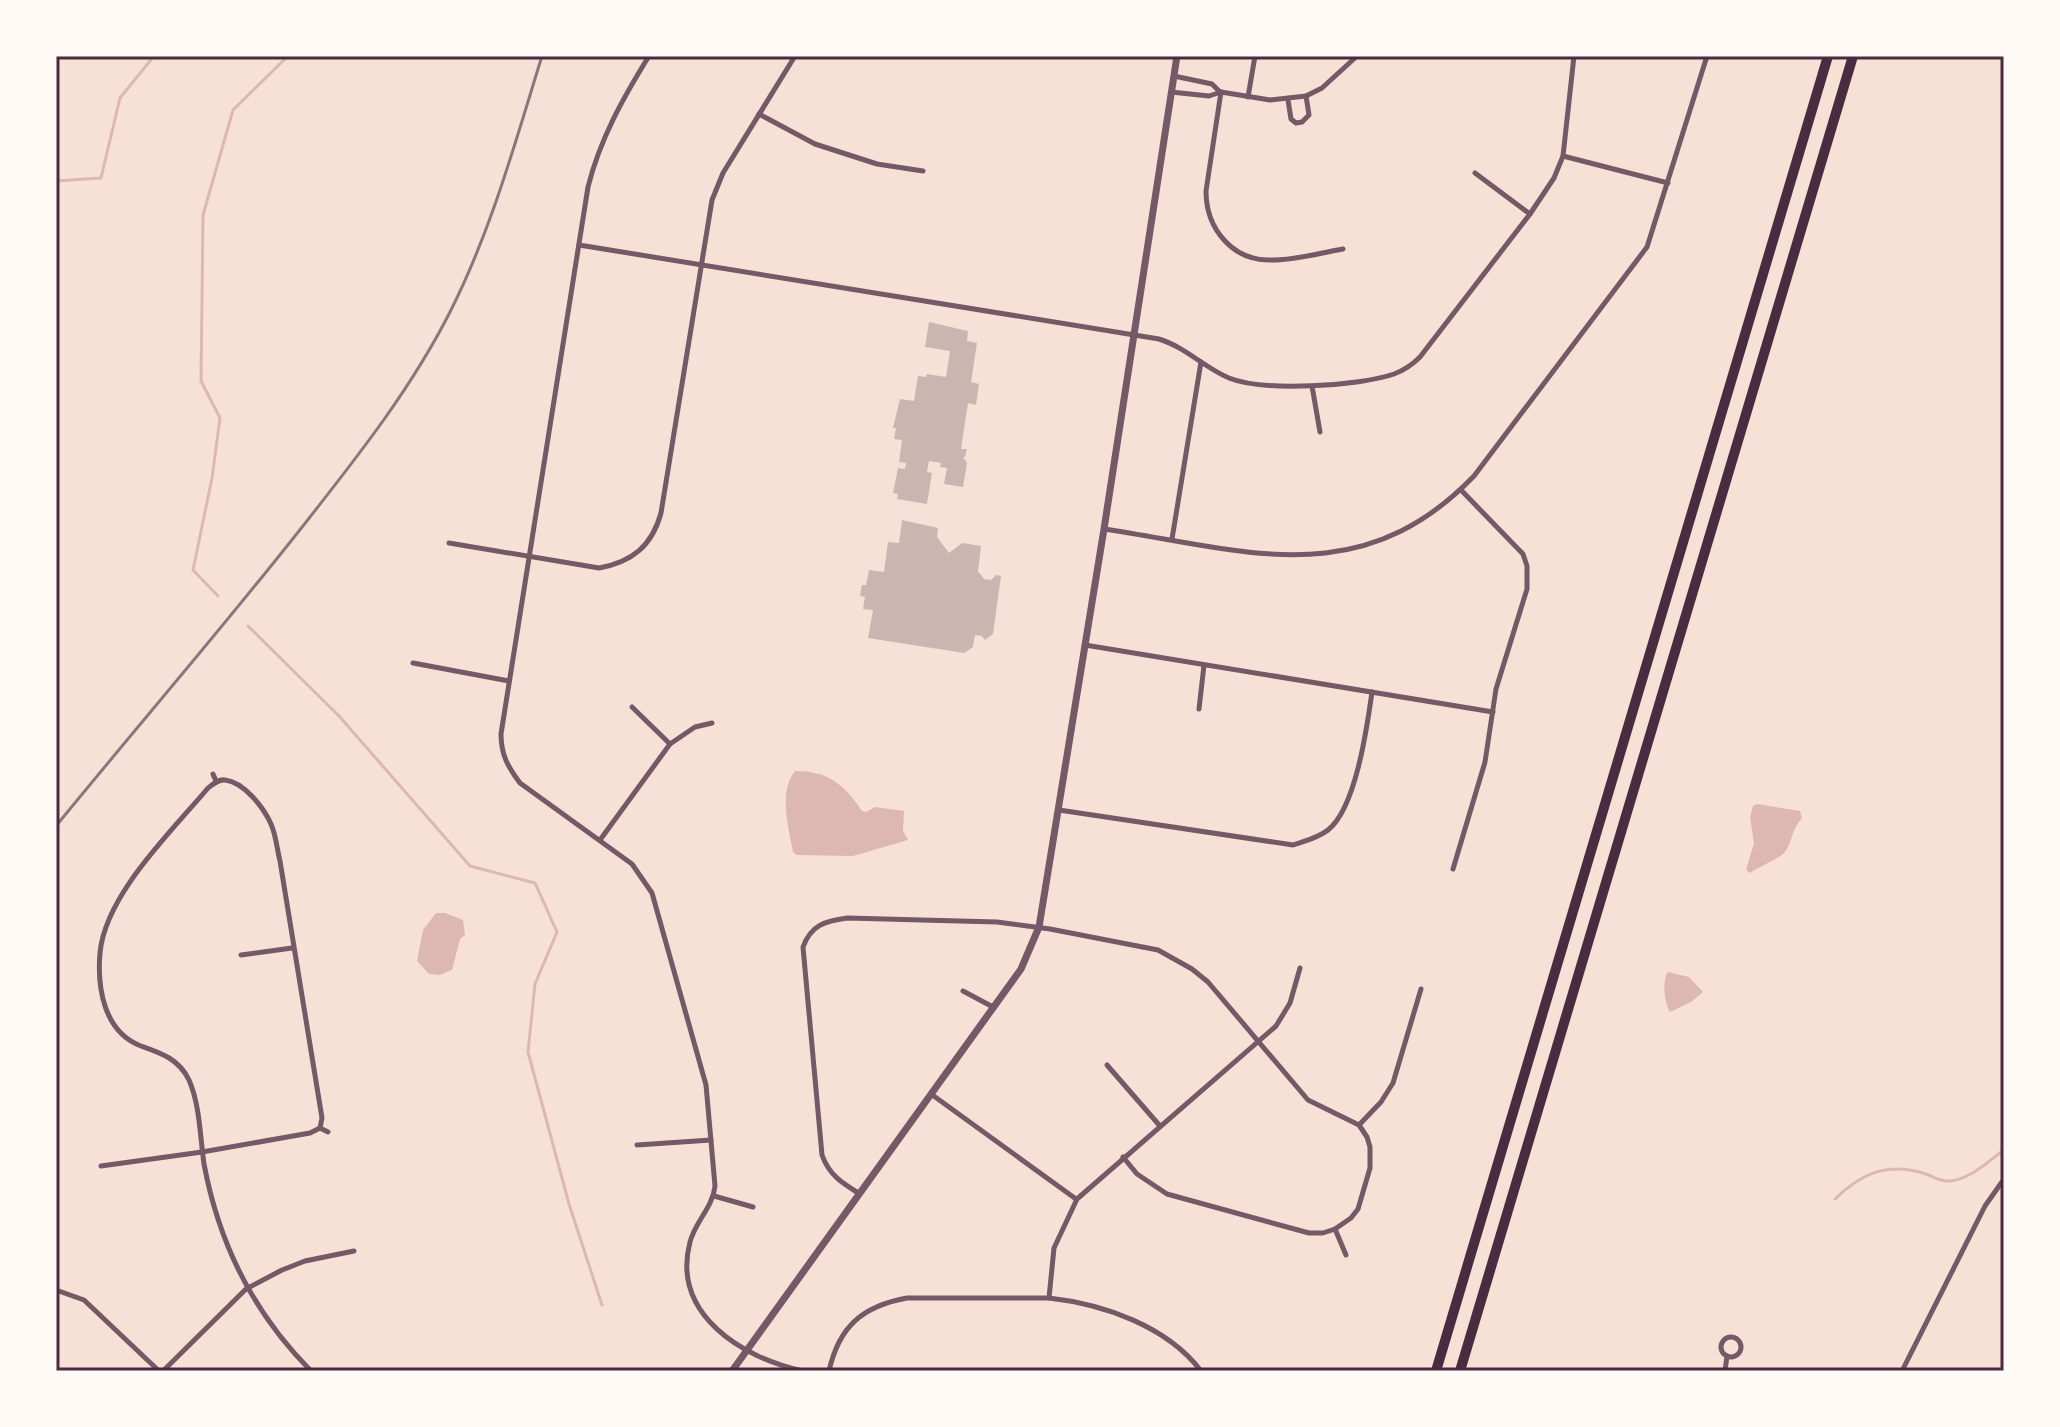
<svg xmlns="http://www.w3.org/2000/svg" width="2060" height="1427" viewBox="0 0 2060 1427" font-family="Mulish,sans-serif">
  <style>
    .water { fill: #dcb8b0 }
    .lines { fill: none; stroke-linecap: round; stroke-linejoin: round }
    .stream { stroke: #dcb8b0; stroke-width: 3 }
    .building { fill: #ccb4b1 }
    .minor { stroke: #755966; stroke-width: 5 }
    .tertiary { stroke: #755966; stroke-width: 7 }
    .motorway { stroke: #4a2c40; stroke-width: 10 }
    .rail { stroke: #8f747c; stroke-width: 3 }
    .neatline { fill: none; stroke: #4a2c40; stroke-width: 3 }
  </style>
  <rect width="100%" height="100%" fill="#f7e1d7"/>
  <!-- water -->
  <g class="water">
    <path d="M795 771C828 771 844 784 862 811L866 812 875 807 904 811 903 831 908 840 853 856 797 855 793 852C789 828 778 792 795 771Z"/>
    <path d="M1757 804 1800 811 1802 818C1791 830 1792 844 1784 853 1780 858 1758 867 1750 873L1746 870 1754 843 1750 817 1753 806Z"/>
    <path d="M436 913H445L463 920 465 935 460 939 452 970 440 975 429 974 417 961 423 930Z"/>
    <path d="M1668 972 1689 977 1703 992 1691 1002 1670 1012C1664 1003 1662 980 1668 972Z"/>
  </g>
  <g class="lines">
    <!-- stream -->
    <g class="stream">
      <path d="M56 181 101 178 120 98 154 56"/>
      <path d="M218 596 193 570 212 478 220 418 201 381 203 215 233 110 288 56"/>
      <path d="M248 626 339 716 470 866 535 883 557 932 535 984 528 1052 569 1204 602 1305"/>
      <path d="M1835 1199C1863 1172 1888 1162 1926 1174 1934 1177 1941 1182 1950 1181 1970 1179 1989 1161 2004 1150"/>
    </g>
  </g>
  <!-- building -->
  <g class="building">
    <path d="M929 322 968 331 967 341 977 343 971 382 979 384 976 405 968 403 961 449H967L965 457H963L967 463 963 487 944 484 947 468 940 467 941 463 929 461 927 472 932 473 927 504 897 499 898 494 893 493 898 468 905 469 906 463 899 462 902 440 894 439 896 428H893L900 399 914 401 918 376 926 377 927 374 946 377 950 351 925 347Z"/>
    <path d="M902 520 938 528 937 537 949 553 962 543 981 546 978 571 984 579 991 580 996 575 1001 576 993 634 985 640 982 636 975 635 973 647 964 653 868 638 873 610 863 609 865 597 860 596 862 585H866L869 570 884 572 888 542 899 543Z"/>
  </g>
  <g class="lines">
    <!-- minor -->
    <g class="minor">
      <path d="M649 56C623 98 600 139 588 187L501 734C501 755 508 767 520 783L632 864 652 893 706 1085 715 1186C713 1207 695 1222 690 1242 671 1314 742 1358 803 1371"/>
      <path d="M1174 76 1212 84 1220 92"/>
      <path d="M1171 92 1209 96 1221 92 1270 100 1306 96 1322 88 1357 56"/>
      <path d="M1221 92 1206 191C1206 229 1233 262 1273 260 1296 260 1320 253 1343 249"/>
      <path d="M1248 97 1255 56"/>
      <path d="M1288 100 1291 119 1296 123 1302 122 1309 115 1306 96"/>
      <path d="M759 114 815 144 877 164 923 171"/>
      <path d="M1563 156 1668 183"/>
      <path d="M1475 173 1530 214"/>
      <path d="M579 245 1159 339C1185 347 1205 368 1229 378 1263 392 1360 386 1394 374 1405 370 1412 365 1420 357L1530 214 1554 178 1563 156 1574 56"/>
      <path d="M1312 386 1320 432"/>
      <path d="M1104 529C1245 550 1360 594 1474 476L1647 247 1707 56"/>
      <path d="M1172 539 1201 362"/>
      <path d="M449 543 599 568C632 562 652 546 661 513L712 200 723 173 795 56"/>
      <path d="M1085 645 1493 712"/>
      <path d="M413 663 509 681"/>
      <path d="M632 707 670 744"/>
      <path d="M1199 709 1204 665"/>
      <path d="M213 774 216 781"/>
      <path d="M1059 810 1293 845C1305 841 1318 838 1328 830 1356 808 1367 727 1372 692"/>
      <path d="M600 840 670 744 695 727 712 723"/>
      <path d="M1453 869 1485 762 1496 689 1527 589V566L1523 554 1461 490"/>
      <path d="M241 955 292 948"/>
      <path d="M963 991 993 1007"/>
      <path d="M1107 1065 1160 1126"/>
      <path d="M931 1094 1076 1199"/>
      <path d="M1359 1125 1381 1102 1393 1083 1421 989"/>
      <path d="M637 1145 711 1140"/>
      <path d="M101 1166 202 1152 310 1133 320 1128"/>
      <path d="M860 1194C842 1183 829 1175 822 1155L803 947C811 925 825 921 847 918L997 922 1050 929 1158 950 1192 969 1208 982 1308 1100 1359 1125 1367 1137 1370 1147V1168L1358 1209 1351 1218 1335 1229 1323 1233H1309L1167 1194 1137 1174 1123 1157"/>
      <path d="M714 1196 753 1207"/>
      <path d="M1335 1229 1346 1255"/>
      <path d="M56 1290 84 1300 159 1371"/>
      <path d="M1049 1298 1054 1248 1077 1199 1276 1026 1290 1003 1300 968"/>
      <circle cx="1731" cy="1347" r="10"/>
      <path d="M163 1371 246 1289 282 1270 305 1261 354 1251"/>
      <path d="M311 1371C253 1313 219 1244 204 1164 200 1137 200 1105 189 1080 179 1059 161 1053 141 1046 104 1032 97 988 100 953 105 895 172 831 208 788 213 784 219 779 225 780 244 782 264 808 271 824 276 835 277 849 280 861L322 1118 320 1128 328 1132"/>
      <path d="M829 1371C839 1326 863 1306 907 1298H1049C1103 1304 1167 1326 1201 1371"/>
      <path d="M1725 1371 1727 1356"/>
      <path d="M1902 1371 1985 1206 2004 1179"/>
    </g>
    <!-- tertiary -->
    <path class="tertiary" d="M732 1371 1021 969 1039 927 1104 529 1177 56"/>
    <!-- motorway -->
    <g class="motorway">
      <path d="M1436 1371 1828 56"/>
      <path d="M1460 1371 1853 56"/>
    </g>
    <!-- rail -->
    <path class="rail" d="M56 826C140 723 228 622 310 517 361 452 412 387 450 312 491 231 515 143 542 56"/>
  </g>
  <!-- border -->
  <rect width="2060" height="1427" fill="none" stroke="#fffaf5" stroke-width="116"/>
  <rect x="58" y="58" width="1944" height="1311" class="neatline"/>
</svg>
